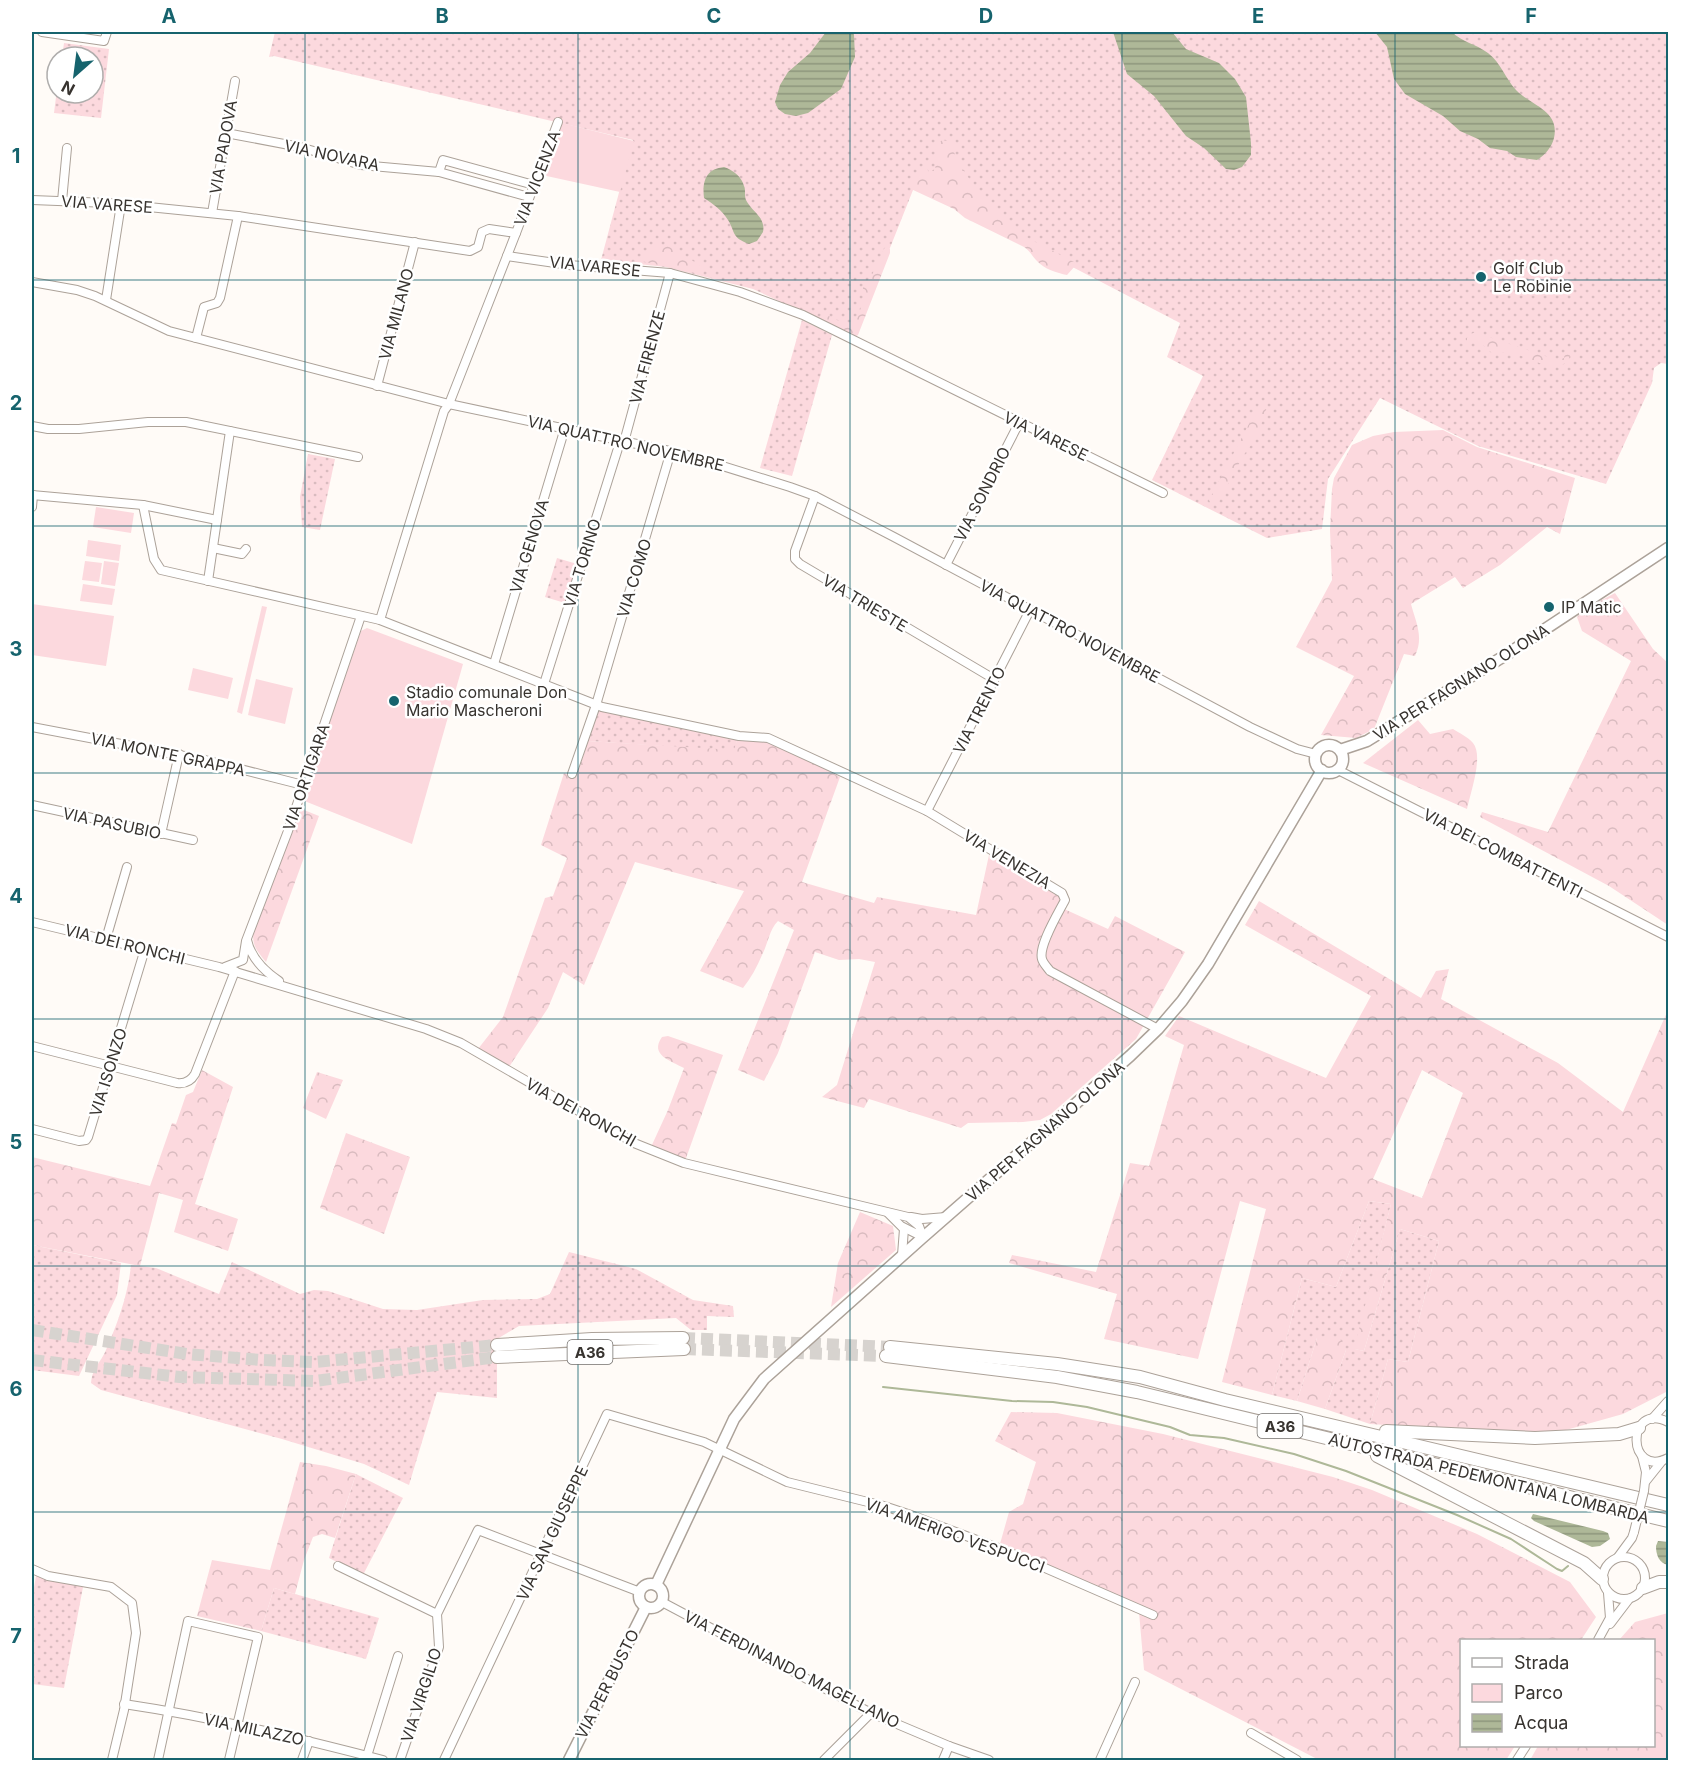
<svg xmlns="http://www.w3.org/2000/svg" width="1700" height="1792" viewBox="0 0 1700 1792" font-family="Inter,sans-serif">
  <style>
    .grass { fill: url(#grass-dots) }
    .forest { fill: url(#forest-crowns); fill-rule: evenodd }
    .park { fill: #fcd9de }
    .water { fill: url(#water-rules) }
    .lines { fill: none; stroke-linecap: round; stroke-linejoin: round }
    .stream { stroke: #aeb898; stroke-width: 2 }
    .highway-tunnel { stroke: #d7d3cf; stroke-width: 12; stroke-dasharray: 12 6; stroke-linecap: butt }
    .minor-casing { stroke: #aca299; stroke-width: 10 }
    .major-casing { stroke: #aca299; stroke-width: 13 }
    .highway-casing { stroke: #aca299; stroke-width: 14 }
    .minor { stroke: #fff; stroke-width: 8 }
    .major { stroke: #fff; stroke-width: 10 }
    .highway { stroke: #fff; stroke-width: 12 }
    .minor-bridge-casing { stroke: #aca299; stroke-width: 10; stroke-linecap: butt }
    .minor-bridge { stroke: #fff; stroke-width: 8 }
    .grid { fill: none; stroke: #16636d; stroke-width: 1.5; stroke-opacity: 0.55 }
    .poi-dot { fill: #16636d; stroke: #fff; stroke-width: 2 }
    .labels { text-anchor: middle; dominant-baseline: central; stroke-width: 5; stroke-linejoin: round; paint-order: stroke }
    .shield { fill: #fff; stroke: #73706d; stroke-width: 1.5 }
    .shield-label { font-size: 15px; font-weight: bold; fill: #37332f }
    .street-label { font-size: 16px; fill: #37332f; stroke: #fff }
    .poi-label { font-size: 16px; fill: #37332f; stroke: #fff; text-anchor: start }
    .neatline { fill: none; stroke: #16636d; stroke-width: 2 }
    .grid-label { font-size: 20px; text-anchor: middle; font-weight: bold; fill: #16636d }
  </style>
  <defs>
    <pattern id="grass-dots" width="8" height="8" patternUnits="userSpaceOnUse" patternTransform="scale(1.5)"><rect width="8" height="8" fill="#fcd9de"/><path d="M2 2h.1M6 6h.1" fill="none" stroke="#d9bbbf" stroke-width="1.8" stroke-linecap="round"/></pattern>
    <pattern id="forest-crowns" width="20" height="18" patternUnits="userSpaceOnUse" patternTransform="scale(1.5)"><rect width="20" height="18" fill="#fcd9de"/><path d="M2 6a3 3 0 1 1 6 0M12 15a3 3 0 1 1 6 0" fill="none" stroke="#d9bbbf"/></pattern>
    <pattern id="water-rules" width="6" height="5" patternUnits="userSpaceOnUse" patternTransform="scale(1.5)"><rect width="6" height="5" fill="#aeb898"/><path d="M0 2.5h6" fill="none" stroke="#8e967c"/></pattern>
  </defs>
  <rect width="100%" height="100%" fill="#fffbf7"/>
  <!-- grass -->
  <g class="grass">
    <path d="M275 32H1668V364L1661 363 1654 368 1652 383 1606 484 1478 446 1380 398 1328 479 1322 529 1267 538 1152 480 1203 376 1167 357 1180 323 915 185 855 336 753 289 666 267 601 260 633 140 274 56 269 57Z"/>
    <path d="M64 43 109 49 101 118 54 113 57 89V93H93V57H62Z"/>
    <path d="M802 320 832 335 792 476 760 468Z"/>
    <path d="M308 454 335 459 320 530 302 527 300 497Z"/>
    <path d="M557 558 577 564 565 603 545 597Z"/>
    <path d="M599 710 737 740 735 751 588 741Z"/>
    <path d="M1369 1201 1391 1204 1355 1349 1364 1351 1400 1229 1439 1241 1408 1362 1388 1359 1370 1424 1325 1409 1346 1350 1317 1338 1297 1401 1272 1395 1302 1278 1336 1287Z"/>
    <path d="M32 1245 121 1263 117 1295 79 1376 32 1370Z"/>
    <path d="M569 1252 636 1269 693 1300 733 1306 734 1317 707 1316V1330H691L676 1318 519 1326 497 1339V1398L437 1392 409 1485 364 1464 282 1439 101 1390 91 1383C93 1366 100 1364 106 1350 118 1322 128 1295 131 1265L156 1268 219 1294 232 1262 300 1294 314 1290 328 1291 383 1309 417 1310 483 1300 537 1299 550 1294Z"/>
    <path d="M356 1474 403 1498 363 1575 329 1558Z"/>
    <path d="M36 1576 83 1587 64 1688 32 1684V1599Z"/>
    <path d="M274 1588 379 1618 366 1659 261 1631Z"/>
  </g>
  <!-- forest -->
  <g class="forest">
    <path d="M942 140 952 142 956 160 987 204 995 210 1003 220 1022 235 1074 262 1075 266 1067 275C1057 273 1044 269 1037 261 1032 256 1030 251 1024 247L965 218 954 209 911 189 910 186 913 176 921 172 922 167 925 166 929 172 935 169 937 158 936 146Z"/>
    <path d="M668 245 704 268V271L701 273H695L641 261 642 257 656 246Z"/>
    <path d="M885 247 890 249V253L858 335 855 337 820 319V316L824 314 848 325 855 324 863 302V286L871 277Z"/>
    <path d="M1474 332 1557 360 1564 358 1566 349 1569 347 1571 349C1570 362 1564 366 1551 368 1534 361 1511 348 1493 354L1483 345 1467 341V338Z"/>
    <path d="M1260 403 1267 407 1256 438 1243 456 1217 505 1210 502 1209 500Z"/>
    <path d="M1443 430 1477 447 1575 478 1560 534 1547 527 1500 565 1463 588 1455 577 1411 604C1416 623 1424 637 1415 656L1404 654 1374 729 1356 738 1321 735 1354 676 1296 647 1332 580 1330 530 1332 489 1334 478 1352 445 1373 436 1394 432Z"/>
    <path d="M1615 593 1653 649 1668 663V925L1609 886 1480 817 1482 812 1548 832 1631 661 1582 631 1577 617 1585 609Z"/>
    <path d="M1418 720 1430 734 1453 729C1459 733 1468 737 1473 743 1484 756 1470 794 1467 809L1363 763Z"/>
    <path d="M737 740 766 742 808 760 840 777 802 882 874 903 877 897 976 915 989 855 1063 899 1062 908 1108 929 1115 916 1185 952 1136 1039 1051 1114 1040 1120 1023 1122 968 1123 961 1128 869 1099 864 1108 822 1097 837 1085 875 962 859 959 839 960 815 952 778 1053 764 1081 738 1070 794 930 778 921C769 930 768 944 762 955 757 967 751 978 743 988L700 971 744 891 635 862 584 985 563 972 548 1008 509 1067 478 1049 503 1017 545 898 553 896 567 858 541 845 564 773 576 778 588 741 734 750Z"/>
    <path d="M299 808 319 816 266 962C256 950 251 944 254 929Z"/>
    <path d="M1259 901 1421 998 1436 971 1449 969 1441 999 1558 1063 1623 1112 1668 1010V1064L1666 1071 1668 1072V1391L1623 1414 1548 1435 1370 1424 1388 1359 1408 1362 1439 1241 1400 1229 1364 1351 1354 1349 1391 1204 1369 1201 1336 1287 1302 1278 1272 1395 1222 1382 1266 1209 1240 1201 1198 1359 1104 1339 1117 1294 1009 1263 1012 1255 1096 1272 1130 1163 1149 1166 1184 1045 1165 1036 1179 1016 1326 1078 1371 996 1245 925ZM1422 1070 1463 1093 1422 1198 1373 1179Z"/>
    <path d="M668 1036 723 1055 685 1161 651 1147 668 1110 684 1068C671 1061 649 1055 662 1037Z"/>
    <path d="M202 1070 233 1087 195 1204 238 1219 228 1251 174 1232 183 1200 159 1193 140 1266 32 1245V1157L150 1186 172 1123 176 1124 186 1095 193 1092Z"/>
    <path d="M317 1072 343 1080 326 1119 303 1108Z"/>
    <path d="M346 1133 410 1157 384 1234 320 1208Z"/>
    <path d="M860 1212 893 1226 896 1250 831 1307 838 1263Z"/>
    <path d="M1330 1335 1342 1341 1346 1350 1325 1409 1297 1401 1317 1338Z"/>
    <path d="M1011 1412 1057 1413 1163 1434 1333 1477 1372 1490 1477 1534 1570 1582 1596 1617 1581 1640H1462V1746H1515L1506 1760H1319L1144 1670 1139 1612 998 1551 1009 1512 1023 1504 1036 1462 995 1441Z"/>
    <path d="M300 1462 326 1466 356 1474 335 1538 322 1534 313 1537 304 1560 295 1594 274 1588 261 1631 197 1616 212 1560 270 1570Z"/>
    <path d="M1668 1613V1760H1530L1538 1746H1654V1640H1619L1635 1622Z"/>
  </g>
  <!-- park -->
  <g class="park">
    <path d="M562 123 634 141 620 192 542 175Z"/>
    <path d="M96 507 134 513 131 533 93 527Z"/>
    <path d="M88 540 121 545 119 561 86 556Z"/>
    <path d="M85 561 102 563 99 582 82 580Z"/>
    <path d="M104 561 119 563 115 586 101 584Z"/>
    <path d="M83 584 115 589 112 605 80 601Z"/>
    <path d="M32 604 114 616 106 666 32 655Z"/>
    <path d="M262 606 267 607 242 714 237 712Z"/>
    <path d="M367 628 463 664 412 844 302 800 361 631Z"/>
    <path d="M193 668 233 678 228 699 188 690Z"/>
    <path d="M256 679 293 688 285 724 248 715Z"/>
  </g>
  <!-- water -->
  <g class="water">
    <path d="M826 32H853L854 35 855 57 841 89 808 113 796 116 785 114 778 109 775 102 780 85 788 72 810 53Z"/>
    <path d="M1113 32H1172L1186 49 1219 63 1235 79 1246 97 1251 143V155L1242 167 1234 170 1226 169 1204 148 1186 136 1154 96 1127 74Z"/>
    <path d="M1375 32H1452C1462 42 1476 44 1488 53 1501 63 1505 78 1516 90 1531 106 1560 110 1554 138 1552 147 1545 155 1537 160L1516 157 1507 151 1490 148 1478 139 1460 131 1443 116 1405 94 1394 79 1387 47Z"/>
    <path d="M724 167C733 170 742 177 744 186 746 190 744 195 746 200 752 212 766 217 763 232L757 241 749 244C731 237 736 233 728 220 722 210 713 204 704 198 702 181 706 169 724 167Z"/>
    <path d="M1533 1514 1603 1531 1608 1533 1610 1539 1600 1546 1592 1547 1534 1521 1531 1518Z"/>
    <path d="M1658 1541 1668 1542V1565C1659 1563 1656 1555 1656 1546Z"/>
  </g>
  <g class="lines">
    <!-- stream -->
    <g class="stream">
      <path d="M883 1387 1012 1401 1053 1402 1087 1407 1170 1427 1190 1435 1224 1438 1294 1454 1346 1471 1457 1515 1511 1539 1557 1569 1562 1571 1568 1566"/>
      <path d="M1668 1592V1595"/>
    </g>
    <!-- highway-tunnel -->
    <g class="highway-tunnel">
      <path d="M32 1330 187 1354 261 1360 315 1362 497 1345"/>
      <path d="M683 1338 890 1347"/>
      <path d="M684 1349 886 1356"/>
      <path d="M32 1360 180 1377 315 1381 497 1357"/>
    </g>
    <defs>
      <g id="minor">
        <path d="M42 32 104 41 107 32"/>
        <path d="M226 133 300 147 361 165 439 172 529 197"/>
        <path d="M439 172 443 160 534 185"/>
        <path d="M32 200 109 203 238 216 470 251 478 247 482 232 489 229 516 233 507 256 569 265 670 273 740 292 803 315 1163 493"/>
        <path d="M62 201 67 148"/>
        <path d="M212 213 235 81"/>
        <path d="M516 233 558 122"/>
        <path d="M32 282 77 290 95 296 169 331 449 404 684 454 790 487 815 496 894 537 1250 727 1297 749 1316 754"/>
        <path d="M106 300 121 204"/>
        <path d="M196 338 204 307 217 303 220 298 238 216"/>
        <path d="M377 386 415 242"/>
        <path d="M32 426 48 429H79L148 422H186L358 457"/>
        <path d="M624 442 670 273"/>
        <path d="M32 495 143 505 217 520"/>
        <path d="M815 496 795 551V559L800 564 994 679"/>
        <path d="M143 505 154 559 161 570 380 620 602 707 739 736 768 738 927 811 1062 893 1065 900C1059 912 1038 946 1042 959 1043 963 1047 967 1050 971L1158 1029"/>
        <path d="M32 507 33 495"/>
        <path d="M213 548 242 554 246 549"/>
        <path d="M946 565 1019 423"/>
        <path d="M208 581 230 431"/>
        <path d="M380 620 444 411 449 404 507 256"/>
        <path d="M494 664 565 428"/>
        <path d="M544 684 620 442"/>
        <path d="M32 727 205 760 303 785"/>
        <path d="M1338 770 1668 937"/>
        <path d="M572 774 596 705 671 451"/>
        <path d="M32 805 193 840"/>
        <path d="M927 811 1030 610"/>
        <path d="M161 834 179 754"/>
        <path d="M32 922 219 967 426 1029 461 1043 634 1143 684 1163 908 1217 919 1226 923 1237"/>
        <path d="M106 939 127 867"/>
        <path d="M247 940C251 958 264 971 279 981"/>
        <path d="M225 967 243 960 246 941 288 831 361 616"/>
        <path d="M32 1046 177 1083C185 1084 191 1081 195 1074L235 971"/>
        <path d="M32 1129 79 1141 86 1140 88 1137 145 949"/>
        <path d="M888 1213 904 1229 902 1255"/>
        <path d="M911 1217 922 1219 946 1217"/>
        <path d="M903 1227 923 1237"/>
        <path d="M1652 1419 1668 1401"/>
        <path d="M1668 1422C1625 1401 1627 1479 1668 1458"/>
        <path d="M1642 1456 1646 1472 1644 1491"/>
        <path d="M1646 1481 1662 1461"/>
        <circle cx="1624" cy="1578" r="21"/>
        <path d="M1618 1557 1632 1538 1634 1532"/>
        <path d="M338 1566 437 1614"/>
        <path d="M32 1569 48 1576 111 1587 132 1603 136 1633 124 1710 112 1760"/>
        <path d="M662 1602 871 1713 949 1746 989 1760"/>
        <path d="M1610 1624 1629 1599"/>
        <path d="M1598 1640 1610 1618 1608 1593"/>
        <path d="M124 1704C212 1717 298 1738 383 1760"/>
        <path d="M1251 1733 1297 1760"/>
        <path d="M367 1756 398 1656"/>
        <path d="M158 1760 188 1621 258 1637 229 1760"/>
        <path d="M302 1760 309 1741"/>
        <path d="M400 1760 439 1647 437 1614 478 1530 640 1592"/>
        <path d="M444 1760 607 1414 704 1442 787 1482 884 1506 908 1514 1006 1551 1153 1615"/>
        <path d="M824 1760 871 1713"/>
        <path d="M943 1760 949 1746"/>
        <path d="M1100 1760 1135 1682"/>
        <path d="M1517 1760 1526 1746"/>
      </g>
      <g id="major">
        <circle cx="1329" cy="759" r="14"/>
        <path d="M1340 750 1367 741 1509 653 1668 548"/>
        <circle cx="651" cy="1596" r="12"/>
        <path d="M656 1585 734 1419 764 1379 921 1239 1130 1056 1158 1029 1182 1001 1208 964 1322 770"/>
        <path d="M569 1760 646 1607"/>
      </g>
      <g id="highway">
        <path d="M497 1345 592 1339 683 1338"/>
        <path d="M890 1347 1057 1364 1140 1377 1225 1400 1668 1505"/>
        <path d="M886 1356 1057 1377 1137 1392 1668 1521"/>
        <path d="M497 1357 684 1349"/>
        <path d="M1386 1431 1535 1438 1619 1434 1639 1428"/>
        <path d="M1377 1456 1584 1563 1602 1579"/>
        <path d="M1643 1588 1659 1582H1668"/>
      </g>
    </defs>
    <!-- minor casing -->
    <use href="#minor" class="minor-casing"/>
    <!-- major casing -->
    <use href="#major" class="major-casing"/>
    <!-- highway casing -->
    <use href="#highway" class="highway-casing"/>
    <!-- minor -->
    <use href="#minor" class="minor"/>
    <!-- major -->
    <use href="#major" class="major"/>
    <!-- highway -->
    <use href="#highway" class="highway"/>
    <defs>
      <path id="minor-bridge" d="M1634 1532 1644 1491"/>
    </defs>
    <!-- minor-bridge casing -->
    <use href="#minor-bridge" class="minor-bridge-casing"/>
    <!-- minor-bridge -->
    <use href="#minor-bridge" class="minor-bridge"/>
  </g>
  <!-- grid -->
  <path class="grid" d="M305 32V1760M578 32V1760M850 32V1760M1122 32V1760M1395 32V1760M32 280H1668M32 526H1668M32 773H1668M32 1019H1668M32 1266H1668M32 1512H1668"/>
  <!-- markers -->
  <g class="poi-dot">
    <circle cx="1481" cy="277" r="6"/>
    <circle cx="1549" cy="607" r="6"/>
    <circle cx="394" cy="701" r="6"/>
  </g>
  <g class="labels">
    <!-- shield labels -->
    <g class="shield">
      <rect x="567.5" y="1340" width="45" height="24" rx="4.5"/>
      <rect x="1257.5" y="1414" width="45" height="24" rx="4.5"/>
    </g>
    <g class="shield-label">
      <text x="590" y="1352">A36</text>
      <text x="1280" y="1426">A36</text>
    </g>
    <!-- street labels -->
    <g class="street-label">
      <text transform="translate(223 147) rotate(-80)">VIA PADOVA</text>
      <text transform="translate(332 155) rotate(12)">VIA NOVARA</text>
      <text transform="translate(537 178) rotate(-69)">VIA VICENZA</text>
      <text transform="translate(107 204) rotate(4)">VIA VARESE</text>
      <text transform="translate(595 266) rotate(6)">VIA VARESE</text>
      <text transform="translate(396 314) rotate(-75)">VIA MILANO</text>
      <text transform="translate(647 357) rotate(-75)">VIA FIRENZE</text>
      <text transform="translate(1046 436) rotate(26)">VIA VARESE</text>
      <text transform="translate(626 443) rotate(13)">VIA QUATTRO NOVEMBRE</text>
      <text transform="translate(982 494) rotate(-63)">VIA SONDRIO</text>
      <text transform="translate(529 546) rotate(-73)">VIA GENOVA</text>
      <text transform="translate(582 563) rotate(-73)">VIA TORINO</text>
      <text transform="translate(634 578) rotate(-73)">VIA COMO</text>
      <text transform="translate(865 603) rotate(31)">VIA TRIESTE</text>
      <text transform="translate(1070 631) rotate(28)">VIA QUATTRO NOVEMBRE</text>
      <text transform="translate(1461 682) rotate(-32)">VIA PER FAGNANO OLONA</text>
      <text transform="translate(979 710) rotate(-63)">VIA TRENTO</text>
      <text transform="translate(168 754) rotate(12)">VIA MONTE GRAPPA</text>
      <text transform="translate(306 777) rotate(-71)">VIA ORTIGARA</text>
      <text transform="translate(112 823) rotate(12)">VIA PASUBIO</text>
      <text transform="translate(1503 853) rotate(27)">VIA DEI COMBATTENTI</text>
      <text transform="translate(1007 859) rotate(31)">VIA VENEZIA</text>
      <text transform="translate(125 944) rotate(14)">VIA DEI RONCHI</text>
      <text transform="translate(108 1072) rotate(-73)">VIA ISONZO</text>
      <text transform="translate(581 1112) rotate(29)">VIA DEI RONCHI</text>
      <text transform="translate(1045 1131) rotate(-41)">VIA PER FAGNANO OLONA</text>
      <text transform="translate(1489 1478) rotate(14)">AUTOSTRADA PEDEMONTANA LOMBARDA</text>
      <text transform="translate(552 1533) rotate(-65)">VIA SAN GIUSEPPE</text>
      <text transform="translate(955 1535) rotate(20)">VIA AMERIGO VESPUCCI</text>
      <text transform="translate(792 1669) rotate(27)">VIA FERDINANDO MAGELLANO</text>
      <text transform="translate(607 1684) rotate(-63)">VIA PER BUSTO</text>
      <text transform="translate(421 1695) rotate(-72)">VIA VIRGILIO</text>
      <text transform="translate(254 1729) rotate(12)">VIA MILAZZO</text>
    </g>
    <!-- poi labels -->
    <g class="poi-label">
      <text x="1493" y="268">Golf Club<tspan x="1493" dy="18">Le Robinie</tspan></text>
      <text x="1561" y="607">IP Matic</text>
      <text x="406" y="692">Stadio comunale Don<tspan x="406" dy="18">Mario Mascheroni</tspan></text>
    </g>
  </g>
  <!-- border -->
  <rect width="1700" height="1792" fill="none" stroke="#ffffff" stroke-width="66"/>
  <!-- legend -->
  <rect x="1460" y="1639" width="195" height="108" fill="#ffffff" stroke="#afadac" stroke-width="1.5"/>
  <rect x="1472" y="1658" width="30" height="9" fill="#ffffff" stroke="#afadac" stroke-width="1.5"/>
  <text x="1514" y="1669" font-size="18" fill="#37332f">Strada</text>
  <rect x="1472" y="1684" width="30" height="18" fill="#fcd9de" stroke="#afadac" stroke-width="1.5"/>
  <text x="1514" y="1699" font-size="18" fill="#37332f">Parco</text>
  <rect x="1472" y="1714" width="30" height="18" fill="url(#water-rules)" stroke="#afadac" stroke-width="1.5"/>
  <text x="1514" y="1729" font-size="18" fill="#37332f">Acqua</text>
  <!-- north arrow -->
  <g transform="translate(75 75) rotate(208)"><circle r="28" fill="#ffffff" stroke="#afadac" stroke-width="1.5"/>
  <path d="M0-4.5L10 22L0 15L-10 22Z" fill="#16636d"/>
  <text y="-9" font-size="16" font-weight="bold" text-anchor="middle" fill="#37332f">N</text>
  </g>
  <rect x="33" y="33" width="1634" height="1726" class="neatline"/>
  <g class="grid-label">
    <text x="169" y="23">A</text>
    <text x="442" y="23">B</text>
    <text x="714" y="23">C</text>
    <text x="986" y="23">D</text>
    <text x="1258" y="23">E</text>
    <text x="1531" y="23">F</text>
    <text x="16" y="163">1</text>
    <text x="16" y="410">2</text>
    <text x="16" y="656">3</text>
    <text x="16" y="903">4</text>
    <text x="16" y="1149">5</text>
    <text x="16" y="1396">6</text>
    <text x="16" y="1643">7</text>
  </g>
</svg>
